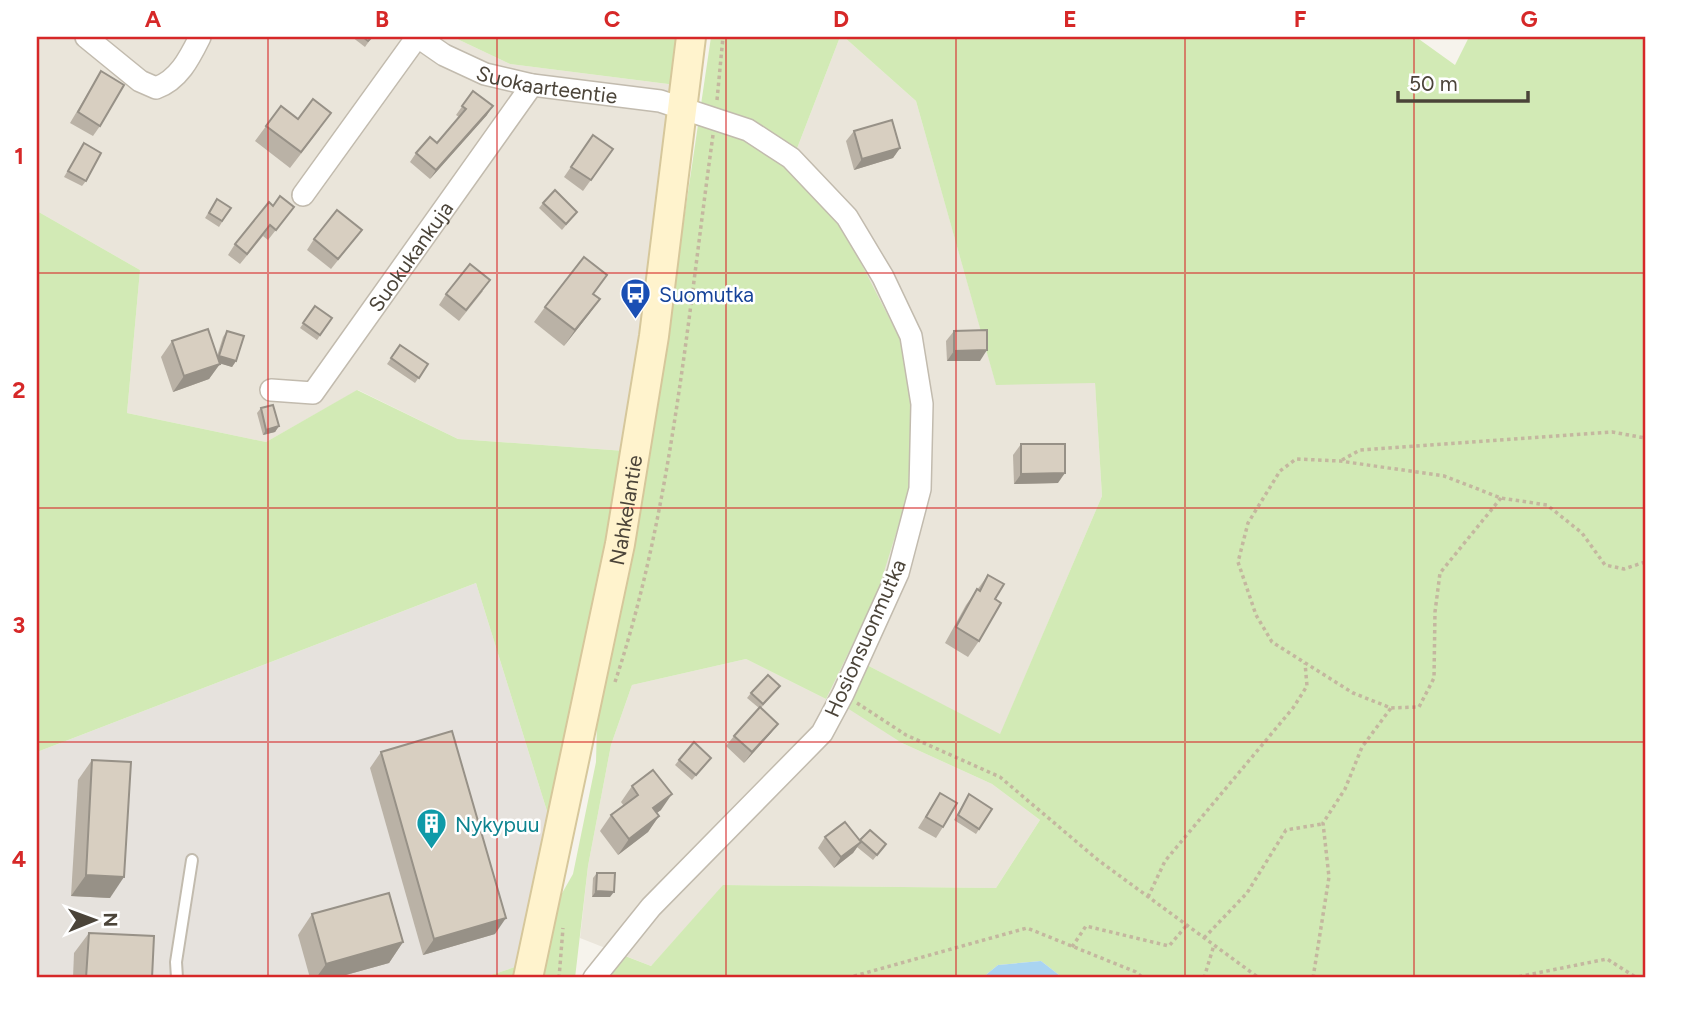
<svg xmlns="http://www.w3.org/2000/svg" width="1682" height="1015" viewBox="0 0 1682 1015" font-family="Figtree,sans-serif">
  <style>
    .residential { fill: #eae5da }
    .industrial { fill: #e6e2dd }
    .green { fill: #d2eab5 }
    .water { fill: #a9d4f2 }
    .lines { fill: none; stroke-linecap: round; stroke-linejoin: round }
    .lane-casing { stroke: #c2bbae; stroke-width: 14 }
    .street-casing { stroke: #c2bbae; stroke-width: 24 }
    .secondary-casing { stroke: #d6c79b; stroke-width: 32 }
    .path { stroke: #c4b79f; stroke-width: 3.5; stroke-dasharray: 3.5 3.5; stroke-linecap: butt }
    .lane { stroke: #fff; stroke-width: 10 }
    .street { stroke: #fff; stroke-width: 21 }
    .secondary { stroke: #fff3cd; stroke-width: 28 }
    .wall { fill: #bab2a6 }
    .shaded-wall { fill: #979187 }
    .building { fill: #d8cfc1; stroke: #979187; stroke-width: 2 }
    .grid { fill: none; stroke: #d62828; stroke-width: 2; stroke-opacity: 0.55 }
    .labels { text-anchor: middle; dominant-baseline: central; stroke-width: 5; stroke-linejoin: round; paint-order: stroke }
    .street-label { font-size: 21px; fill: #4b4439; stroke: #fff }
    .transit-label { font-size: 21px; fill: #164399; stroke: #fff; text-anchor: start }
    .culture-label { font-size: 21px; fill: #0d838f; stroke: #fff; text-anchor: start }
    .neatline { fill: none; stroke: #d62828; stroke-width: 2.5 }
    .grid-label { font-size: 23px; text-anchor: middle; font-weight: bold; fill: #d62828 }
  </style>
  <rect width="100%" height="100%" fill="#f6f3ec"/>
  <!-- residential -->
  <g class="residential">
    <path d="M37 37H453L510 64 676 85 625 451 458 439 358 390 266 442 127 413 140 270 37 211Z"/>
    <path d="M840 37H844L916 101 996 384 1095 382 1102 496 1000 735 863 663 902 743 992 784 1040 820 996 888 724 885 651 966 580 938 588 866 611 745 632 685 746 659 826 699 791 164Z"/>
  </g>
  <!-- industrial -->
  <path class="industrial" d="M476 583 551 824 521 965 482 978H37V752Z"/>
  <!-- green -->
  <g class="green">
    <path d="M453 37H680L676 85 510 64Z"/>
    <path d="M711 37H840L791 164 845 232 902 343 911 405 909 492 877 594 826 699 746 659 632 685 611 745 588 866 575 978H482L521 965 573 874 596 762 597 723 644 490Z"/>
    <path d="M844 37H1416L1455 65 1469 37H1645V978H1063L1041 961 998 965 982 978H606L620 954 651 966 723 885 996 888 1040 820 992 784 902 743 844 706 863 663 1000 734 1102 496 1095 383 996 385 916 101Z"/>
    <path d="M37 211 140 270 127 413 266 442 357 390 458 439 625 451 551 824 476 583 37 752Z"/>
  </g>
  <!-- water -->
  <path class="water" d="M1041 961 1063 978H982L998 965Z"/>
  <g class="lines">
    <defs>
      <path id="lane" d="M177 978 176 962 192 860"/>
      <g id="street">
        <path d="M86 37 140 81 156 88C179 80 190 57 200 37"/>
        <path id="s1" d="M418 37 444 55 485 74 532 85 660 101 748 130 791 158 847 217 883 277 911 336 922 404 920 489 898 573 843 694 822 733 651 907 594 978"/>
        <path d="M303 195 417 37"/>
        <path id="s2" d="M271 390 313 393 532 85"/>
      </g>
      <g id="secondary">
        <path id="s3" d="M528 978 620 544 654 336 691 37"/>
      </g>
    </defs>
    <!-- lane casing -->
    <use href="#lane" class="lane-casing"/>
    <!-- street casing -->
    <use href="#street" class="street-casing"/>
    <!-- secondary casing -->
    <use href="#secondary" class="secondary-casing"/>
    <!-- path -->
    <g class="path">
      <path d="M717 100 723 37"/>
      <path d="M1342 460 1360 450 1612 432 1645 438"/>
      <path d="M1501 498 1440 573 1435 612 1434 678 1419 707 1391 708 1353 693 1272 642 1256 615 1238 562 1248 523 1280 471 1296 459 1340 461 1444 476 1501 498 1547 505 1582 533 1605 565 1624 569 1645 562"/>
      <path d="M615 682C672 511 688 314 713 135"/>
      <path d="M857 703 906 735 1000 777 1098 860 1259 978"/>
      <path d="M1148 897 1165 861 1293 708 1307 686 1305 663"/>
      <path d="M1204 938 1247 893 1286 830 1322 824"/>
      <path d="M1072 947 1086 926 1169 946 1187 925"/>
      <path d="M559 978 563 928"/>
      <path d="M847 978 1027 928 1136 972 1143 978"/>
      <path d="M1204 978 1214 945"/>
      <path d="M1313 978 1329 877 1323 823 1345 789 1362 747 1391 708"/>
      <path d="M1512 978 1607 959 1637 978"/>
    </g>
    <!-- lane -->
    <use href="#lane" class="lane"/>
    <!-- street -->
    <use href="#street" class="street"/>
    <!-- secondary -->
    <use href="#secondary" class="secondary"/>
  </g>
  <!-- wall -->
  <g class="wall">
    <path d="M352 37H372L365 47Z"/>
    <path d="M101 71 100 126 93 136 70 123Z"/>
    <path d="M473 91 487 115 430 179 410 162 416 153 437 143 459 117 456 115Z"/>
    <path d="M281 106 298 119 320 129 290 168 255 141Z"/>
    <path d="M854 131 900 148 893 158 854 170 846 141Z"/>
    <path d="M593 135 613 149 583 191 564 177Z"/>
    <path d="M84 143 86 181 82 186 64 177Z"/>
    <path d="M217 199 231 208 219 227 205 218Z"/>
    <path d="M543 203 577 212 562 230 539 208Z"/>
    <path d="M273 206 294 207 268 240 263 236 240 264 228 255 235 244Z"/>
    <path d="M362 230 331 269 307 250 314 239Z"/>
    <path d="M483 291 459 321 439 305 446 294Z"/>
    <path d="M594 294 589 314 564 346 534 322 545 307Z"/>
    <path d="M315 306 332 318 317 340 300 328Z"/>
    <path d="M227 331 236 361 232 367 220 363 209 379 173 392 161 357 172 341 217 356 223 337Z"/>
    <path d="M954 331 980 361H947L946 341Z"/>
    <path d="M400 345 428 364 415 383 387 364Z"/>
    <path d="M261 408 279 426 275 432 263 435 257 413Z"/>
    <path d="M1021 444 1058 483 1014 484 1013 455Z"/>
    <path d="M988 575 995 599 979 641 968 657 945 643 966 605Z"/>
    <path d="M780 686 761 708 778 724 770 734 744 763 726 746 734 736 759 708 747 698 751 693Z"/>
    <path d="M381 752 495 934 423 955 370 768Z"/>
    <path d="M711 758 692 780 675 765 679 760Z"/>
    <path d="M92 760 110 898 71 896 78 780Z"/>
    <path d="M632 786 661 810 656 813 659 816 648 832 618 855 600 831 611 815 624 806 621 802Z"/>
    <path d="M940 793 943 827 936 838 918 828Z"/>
    <path d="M969 794 992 809 976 834 954 820Z"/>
    <path d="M825 837 860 841 882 849 873 860 857 847 853 853 834 868 818 848Z"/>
    <path d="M597 873 610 897H592L593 878Z"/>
    <path d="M312 914 403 942 389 963 335 978H310L298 935Z"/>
    <path d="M89 933 152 978H73L74 953Z"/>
  </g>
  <!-- shaded-wall -->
  <g class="shaded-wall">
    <path d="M493 106 487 115 430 179 436 170Z"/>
    <path d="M900 148 893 158 854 170 862 159Z"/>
    <path d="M600 299 589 314 564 346 575 330Z"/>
    <path d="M987 350 980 361H947L954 351Z"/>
    <path d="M219 356 236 361 232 367 215 362Z"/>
    <path d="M220 364 209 379 173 392 184 376Z"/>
    <path d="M279 426 275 432 263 435 266 430Z"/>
    <path d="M1065 473 1058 483 1014 484 1021 474Z"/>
    <path d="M778 724 770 734 744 763 752 752Z"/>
    <path d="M672 794 661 810 642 824 653 808Z"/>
    <path d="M659 816 648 832 618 855 629 839Z"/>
    <path d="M861 842 853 853 834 868 841 857Z"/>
    <path d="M86 875 124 877 110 898 71 896Z"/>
    <path d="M596 891 614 892 610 897H592Z"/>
    <path d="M506 918 495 934 423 955 434 939Z"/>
    <path d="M403 942 389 963 335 978H316L326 964Z"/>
  </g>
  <!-- building -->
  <g class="building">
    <path d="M363 37H372L368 41Z"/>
    <path d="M101 71 124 85 100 126 78 112Z"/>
    <path d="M473 91 493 106 436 170 416 153 430 137 437 143 466 109 462 106Z"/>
    <path d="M313 99 331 113 301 152 266 126 281 106 298 119Z"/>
    <path d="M892 120 900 148 862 159 854 131Z"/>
    <path d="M593 135 613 149 591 180 571 167Z"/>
    <path d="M84 143 101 153 86 181 68 171Z"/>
    <path d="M555 190 577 212 566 224 543 203Z"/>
    <path d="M280 196 294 207 276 230 270 225 247 254 235 244 269 202 273 206Z"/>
    <path d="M217 199 231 208 222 221 209 213Z"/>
    <path d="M337 210 362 230 338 259 314 239Z"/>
    <path d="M584 257 607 275 593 294 600 299 575 330 545 307Z"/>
    <path d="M470 264 490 280 466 310 446 294Z"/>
    <path d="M315 306 332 318 320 335 303 323Z"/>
    <path d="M208 329 220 364 184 376 172 341Z"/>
    <path d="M987 330V350L954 351V331Z"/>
    <path d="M227 331 244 336 236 361 219 356Z"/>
    <path d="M400 345 428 364 419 378 391 358Z"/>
    <path d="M273 405 279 426 266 430 261 408Z"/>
    <path d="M1021 444H1065V473L1021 474Z"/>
    <path d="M988 575 1004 584 995 599 1001 603 979 641 956 627 977 589 980 591Z"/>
    <path d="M768 675 780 686 763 704 751 693Z"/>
    <path d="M760 707 778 724 752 752 734 736Z"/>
    <path d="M452 731 506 918 434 939 381 752Z"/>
    <path d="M694 742 711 758 696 775 679 760Z"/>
    <path d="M92 760 131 762 124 877 86 875Z"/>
    <path d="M653 770 672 794 653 808 659 816 629 839 611 815 638 795 632 786Z"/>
    <path d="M940 793 957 803 943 827 926 817Z"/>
    <path d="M969 794 992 809 979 829 958 815Z"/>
    <path d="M845 822 861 842 841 857 825 837Z"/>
    <path d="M870 830 886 844 877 855 860 840Z"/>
    <path d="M597 873H615L614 892 596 891Z"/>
    <path d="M389 893 403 942 326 964 312 914Z"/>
    <path d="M89 933 154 936 152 978H86Z"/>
  </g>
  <!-- grid -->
  <path class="grid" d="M268 37V978M497 37V978M726 37V978M956 37V978M1185 37V978M1414 37V978M37 273H1645M37 508H1645M37 742H1645"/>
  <!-- icons -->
  <defs>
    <symbol id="bus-pin" viewBox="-11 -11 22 30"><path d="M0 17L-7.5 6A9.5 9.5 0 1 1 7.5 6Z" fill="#1a4fb4" stroke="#fff"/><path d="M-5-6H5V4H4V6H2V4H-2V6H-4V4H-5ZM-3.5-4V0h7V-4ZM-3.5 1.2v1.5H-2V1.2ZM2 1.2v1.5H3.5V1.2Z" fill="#fff"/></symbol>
    <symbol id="building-pin" viewBox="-11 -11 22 30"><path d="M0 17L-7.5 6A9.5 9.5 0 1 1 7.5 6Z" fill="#0f9aa8" stroke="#fff"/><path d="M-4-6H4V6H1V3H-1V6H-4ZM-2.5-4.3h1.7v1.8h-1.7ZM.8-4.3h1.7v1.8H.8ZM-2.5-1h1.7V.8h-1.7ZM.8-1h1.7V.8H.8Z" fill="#fff"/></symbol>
  </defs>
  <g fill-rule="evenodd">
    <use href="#bus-pin" x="618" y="276" width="35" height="47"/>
    <use href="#building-pin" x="414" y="806" width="35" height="47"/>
  </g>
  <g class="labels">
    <!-- street labels -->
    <g class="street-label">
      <text stroke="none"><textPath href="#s1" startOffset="140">Suokaarteentie</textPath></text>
      <text stroke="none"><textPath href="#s2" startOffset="210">Suokukankuja</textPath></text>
      <text stroke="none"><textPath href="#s3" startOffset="478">Nahkelantie</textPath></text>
      <text transform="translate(865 638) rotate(-66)">Hosionsuonmutka</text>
    </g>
    <!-- transit labels -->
    <g class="transit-label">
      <text x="659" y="294">Suomutka</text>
    </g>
    <!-- culture labels -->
    <g class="culture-label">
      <text x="455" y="824">Nykypuu</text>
    </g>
  </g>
  <!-- border -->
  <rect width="1682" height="1015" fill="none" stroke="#ffffff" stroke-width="77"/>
  <!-- north arrow -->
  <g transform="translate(94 920) rotate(89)" stroke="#ffffff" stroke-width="5" paint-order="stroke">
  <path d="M0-5L12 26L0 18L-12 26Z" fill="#4b4439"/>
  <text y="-10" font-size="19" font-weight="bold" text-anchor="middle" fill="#4b4439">N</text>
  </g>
  <!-- scale -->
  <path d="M1398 91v10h130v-10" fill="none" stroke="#4b4439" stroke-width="3.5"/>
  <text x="1409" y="91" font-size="21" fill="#4b4439" stroke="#ffffff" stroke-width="5" paint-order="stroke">50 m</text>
  <rect x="38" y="38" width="1606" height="938" class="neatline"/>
  <g class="grid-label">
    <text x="153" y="27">A</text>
    <text x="382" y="27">B</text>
    <text x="612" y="27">C</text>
    <text x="841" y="27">D</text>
    <text x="1070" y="27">E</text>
    <text x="1300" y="27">F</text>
    <text x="1529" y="27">G</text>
    <text x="19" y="164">1</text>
    <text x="19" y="398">2</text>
    <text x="19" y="633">3</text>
    <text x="19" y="867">4</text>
  </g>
</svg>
